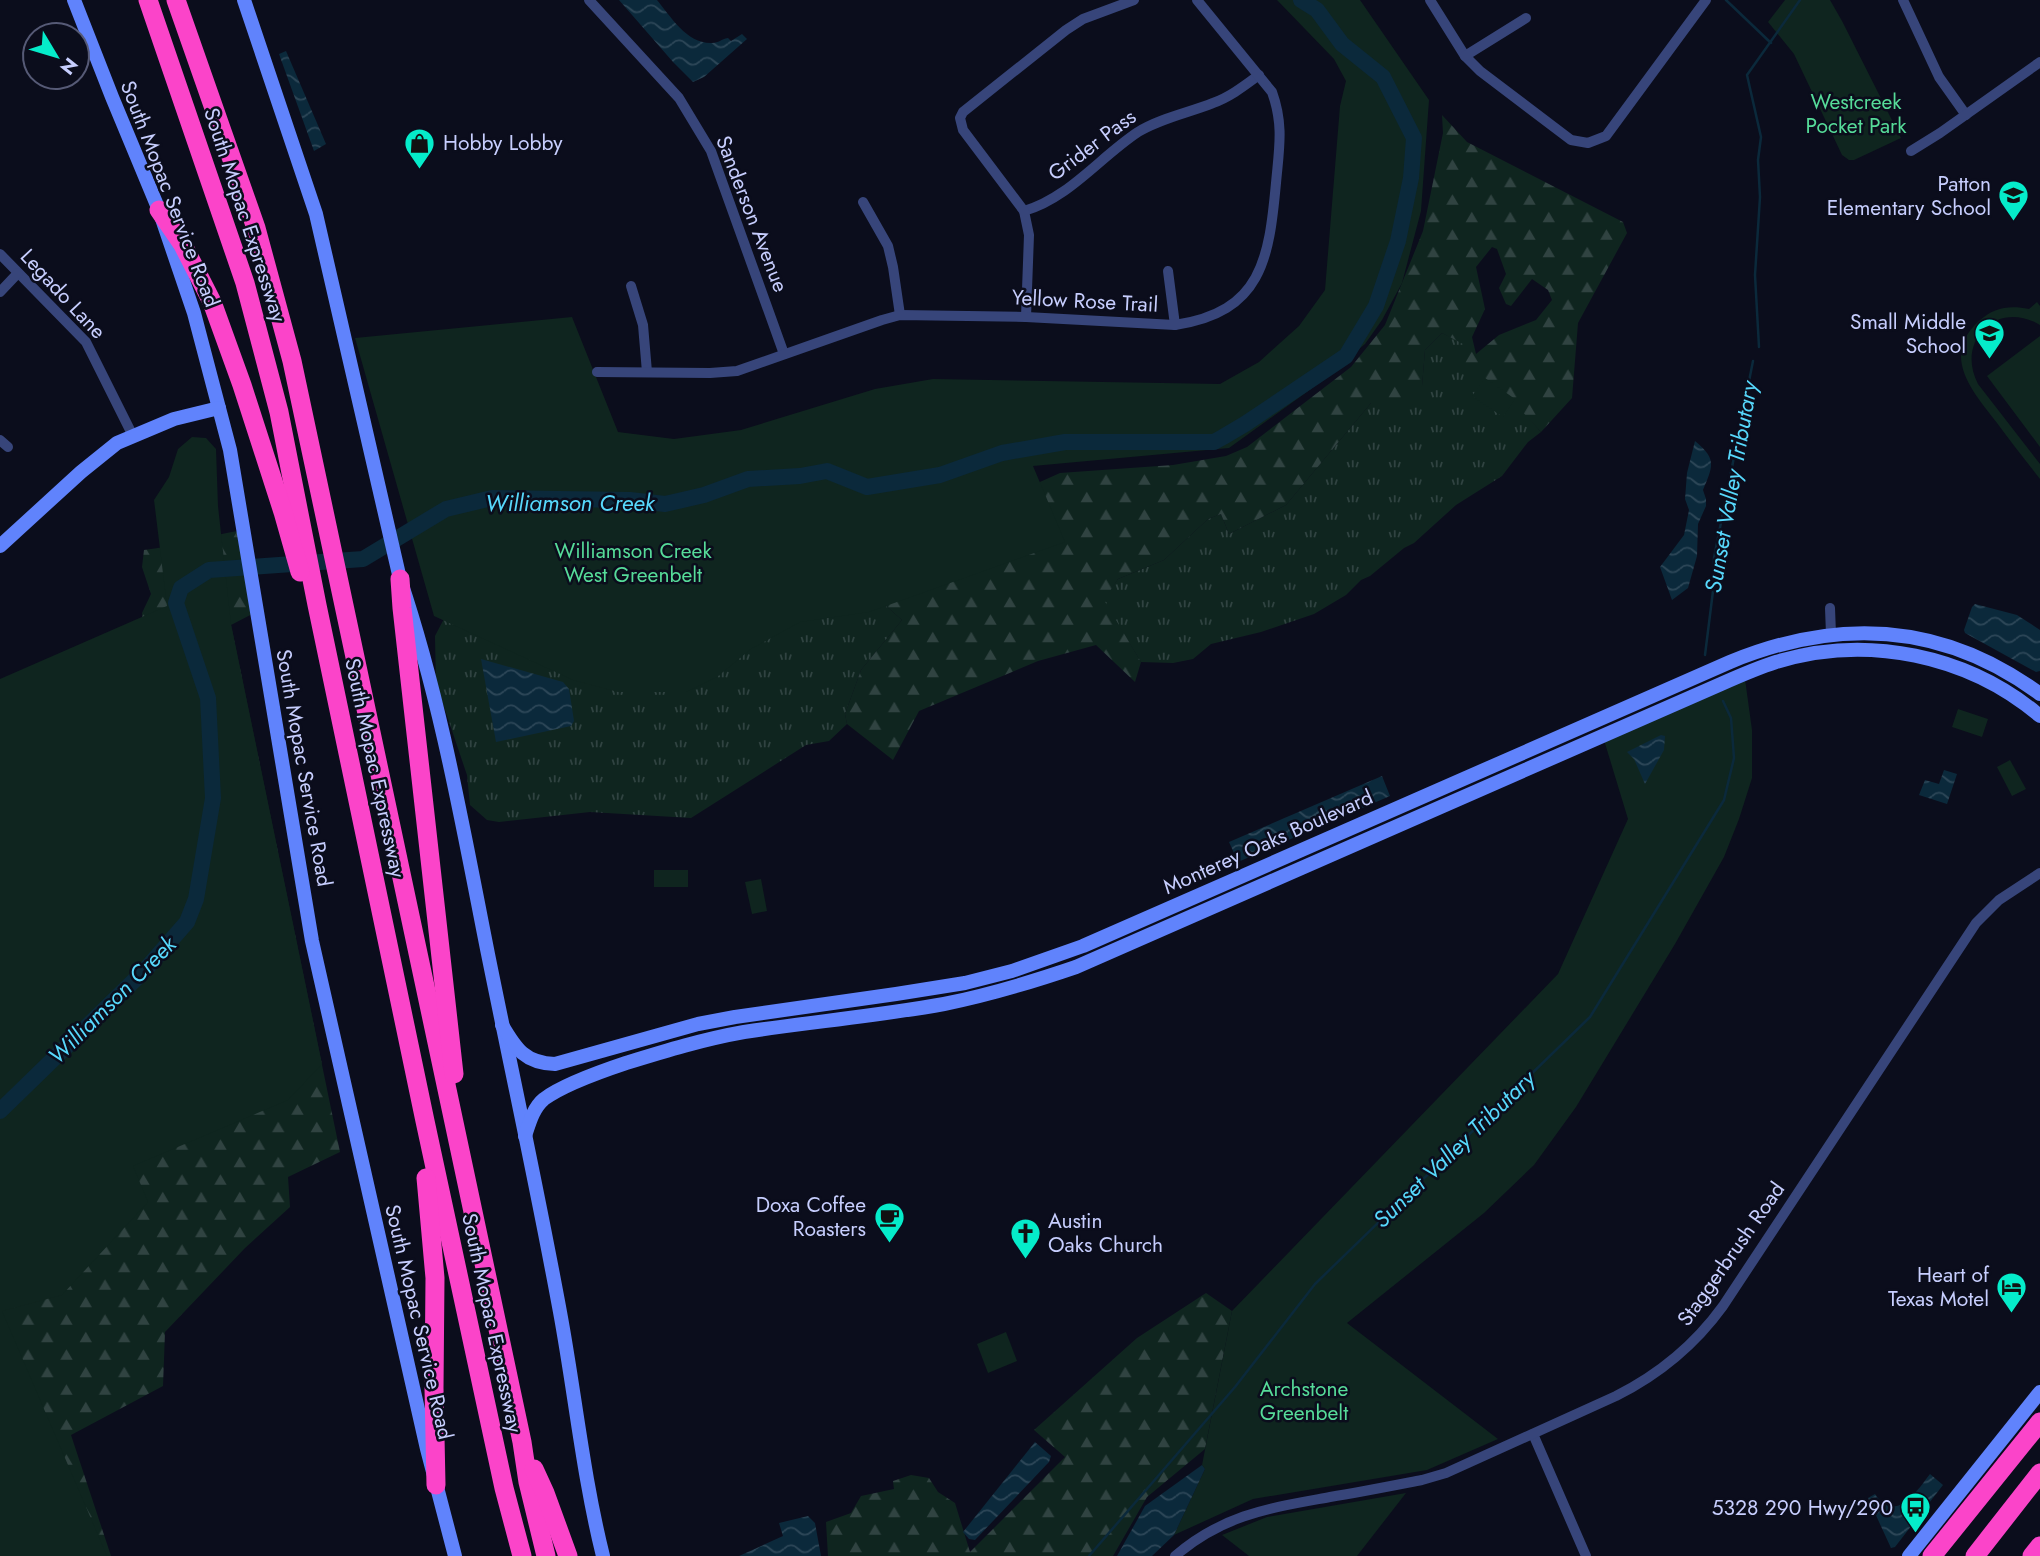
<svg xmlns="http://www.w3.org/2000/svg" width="2040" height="1556" viewBox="0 0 2040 1556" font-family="Jost,sans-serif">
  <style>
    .grass { fill: url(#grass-tufts) }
    .forest { fill: url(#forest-firs); fill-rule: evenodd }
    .green { fill: #0f251f }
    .water { fill: url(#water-waves) }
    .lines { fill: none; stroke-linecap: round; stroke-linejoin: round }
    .stream { stroke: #0b293b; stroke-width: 2.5 }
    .river { stroke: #0b293b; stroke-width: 16 }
    .street { stroke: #37457a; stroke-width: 10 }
    .secondary { stroke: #6083fc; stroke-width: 14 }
    .highway { stroke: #fb44c9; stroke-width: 19 }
    .labels { text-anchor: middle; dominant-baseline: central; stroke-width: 5; stroke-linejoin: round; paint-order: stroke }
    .park-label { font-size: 21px; fill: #56db99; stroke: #0b0d1c }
    .poi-label { font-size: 21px; fill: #c7cefe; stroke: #0b0d1c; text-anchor: end }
    .street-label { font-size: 21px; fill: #c7cefe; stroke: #0b0d1c }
    .water-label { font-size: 23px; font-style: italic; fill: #57d8fc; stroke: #0b0d1c }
  </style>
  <defs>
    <pattern id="grass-tufts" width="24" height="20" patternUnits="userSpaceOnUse" patternTransform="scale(1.75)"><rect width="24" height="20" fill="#0f251f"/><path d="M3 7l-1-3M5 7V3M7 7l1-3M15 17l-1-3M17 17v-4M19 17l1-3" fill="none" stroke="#304341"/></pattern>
    <pattern id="forest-firs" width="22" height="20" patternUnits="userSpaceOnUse" patternTransform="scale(1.75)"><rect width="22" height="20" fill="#0f251f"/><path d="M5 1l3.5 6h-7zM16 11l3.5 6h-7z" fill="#304341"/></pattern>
    <pattern id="water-waves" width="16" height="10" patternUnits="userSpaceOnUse" patternTransform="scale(1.75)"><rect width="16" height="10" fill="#0b293b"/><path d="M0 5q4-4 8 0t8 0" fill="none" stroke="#2d4758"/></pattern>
  </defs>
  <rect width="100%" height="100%" fill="#0b0d1c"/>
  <!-- grass -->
  <g class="grass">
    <path d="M1442 333 1463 343 1541 432 1528 442 1502 476 1456 505 1414 543 1404 548 1370 576 1361 580 1346 595 1314 614 1261 632 1211 644 1193 659 1173 663 1141 662 1103 600 1118 579 1164 560 1208 519 1221 514 1229 534 1286 505 1371 403 1422 386 1425 350Z"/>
    <path d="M885 605 902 620 861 670 845 714 847 724 829 741 806 745 691 818 590 812 499 822 487 820 470 805 467 775 436 683 435 636 447 613Z"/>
  </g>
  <!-- forest -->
  <g class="forest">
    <path d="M1442 115 1467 142 1623 222 1627 233 1578 323 1572 398 1541 432 1507 395 1464 374 1463 344 1442 333 1425 350 1422 386 1408 406 1371 403 1286 505 1229 534 1221 514 1208 519 1164 560 1118 579 1104 600 1141 662 1135 682 1096 645 1038 661 919 711 893 760 847 724 845 714 861 670 902 620 885 605 998 501 1060 473 1173 465 1226 456 1247 447 1351 367 1385 325 1423 231 1443 133ZM1492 247 1497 249 1506 274 1499 288 1506 304 1511 306 1532 279 1548 290 1552 300 1536 320 1499 335 1476 354 1472 337 1485 309 1476 267Z"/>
    <path d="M243 530 256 612 231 625 340 1152 288 1177 290 1207 245 1248 165 1332 163 1386 71 1435 111 1556H0V691L143 631 142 613 151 594 142 567 144 550C178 546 210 535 243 530Z"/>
    <path d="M1206 1293 1232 1311 1205 1449 1147 1497 1113 1556H828L826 1522 851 1513 861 1496 894 1489 893 1481 911 1475 929 1478 938 1492 955 1503 970 1552 1065 1457 1034 1430 1137 1338Z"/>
  </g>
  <!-- green -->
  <g class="green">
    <path d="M1277 0H1360L1429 100 1421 211 1402 283 1382 320 1365 344 1311 389 1229 448 1033 466 1065 542 869 612 800 622 751 649 717 677 686 692H618L573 680 434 616 355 338 572 317 618 432 674 439 741 430 875 389 933 379 1220 384 1259 362 1299 326 1325 290 1340 106 1346 81 1334 59Z"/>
    <path d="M1785 0H1830L1842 21 1901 138 1854 160H1849L1842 155 1794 54 1768 22Z"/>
    <path d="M2037 302 2040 306V325C1998 299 1955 340 1978 384L2040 464V479C2026 461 2011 442 1997 423 1973 392 1940 356 1979 321 1994 307 2010 305 2029 309Z"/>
    <path d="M2040 336V447L1987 376Z"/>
    <path d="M1485 378 1515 399 1503 417 1472 396Z"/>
    <path d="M192 437 206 438 216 449 218 506 231 624 322 1064 288 1100 133 1166 148 1202 62 1295 2 1311 107 1556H0V679L167 606 154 500 169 477 178 449Z"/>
    <path d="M1745 679 1752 730V778L1739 819 1724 857 1675 944 1576 1107 1534 1165 1484 1213 1347 1323 1498 1439 1427 1470 1253 1499 1174 1535 1205 1469 1202 1465 1232 1311 1558 974 1628 819 1604 740Z"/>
    <path d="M1958 709 1988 719 1982 737 1952 727Z"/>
    <path d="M2010 760 2026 789 2012 796 1997 767Z"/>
    <rect x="654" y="870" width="34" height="17"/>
    <path d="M761 879 767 911 752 914 745 882Z"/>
    <path d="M1006 1332 1017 1361 988 1373 977 1344Z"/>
    <path d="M1406 1493 1357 1556H1249L1222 1535 1267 1517Z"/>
  </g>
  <!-- water -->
  <g class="water">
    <path d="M619 0H657C671 17 687 44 712 43 719 43 721 39 728 38L731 41 742 34 747 39 704 77 693 82 673 62Z"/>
    <path d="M286 51 326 144 314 151 279 54Z"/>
    <path d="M1695 441C1717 459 1713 466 1703 490L1706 499V506L1698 524 1697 556 1688 588 1672 600 1660 567 1684 535 1689 510 1685 499 1687 473Z"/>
    <path d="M1975 604 2017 615 2040 630V671L2036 672 1965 633 1964 630 1972 607Z"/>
    <path d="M481 659 563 682 569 689 574 721 571 726 496 742Z"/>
    <path d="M1661 735 1665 736 1664 750 1645 784 1634 759 1627 752Z"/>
    <path d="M1944 770 1957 774 1947 804 1919 795 1925 780 1939 784Z"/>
    <path d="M1382 776 1390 796 1238 862 1229 842Z"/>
    <path d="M1035 1442 1051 1456 1049 1462 975 1540 969 1539 963 1532Z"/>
    <path d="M1202 1465 1205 1469 1174 1535 1152 1556H1117L1145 1506Z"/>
    <path d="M1930 1474 1943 1485 1895 1547 1891 1548 1868 1498 1875 1494C1895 1525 1917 1491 1930 1474Z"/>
    <path d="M808 1516 815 1523 821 1556H739L783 1536 779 1523Z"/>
  </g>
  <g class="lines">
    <!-- stream -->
    <g class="stream">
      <path d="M1726 0 1771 43"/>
      <path d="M1759 347 1755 275 1760 197 1758 160 1761 137 1747 75 1800 0"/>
      <path d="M1705 655 1713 591 1714 558 1753 361"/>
      <path d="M1089 1556 1235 1387 1315 1284 1590 1017 1724 800 1734 758 1731 718 1723 701"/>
    </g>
    <!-- river -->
    <path class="river" d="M0 1111 145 970 187 922 196 899 213 798 208 698 176 603 181 588 209 570 363 559 446 509 492 498 630 500 665 504 704 495 748 479 800 476 827 471 867 487 940 475 1002 453 1065 442H1214L1223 437 1245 424 1346 356 1376 306 1398 241 1411 178 1414 138 1383 77 1342 44 1317 10 1301 0"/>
    <!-- street -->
    <g class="street">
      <path d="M589 0 679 98 711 151 784 354"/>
      <path d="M1430 0 1465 56 1480 71 1571 140 1588 143 1606 136 1706 0"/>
      <path d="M1903 0 1939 77 1966 115"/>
      <path d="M1465 56 1526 18"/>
      <path d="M1911 151 1940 133 2040 62"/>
      <path d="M863 202 888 246 893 267 900 315"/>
      <path d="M1024 211C1069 198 1100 157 1138 132 1161 118 1188 113 1213 103 1230 97 1244 86 1259 75"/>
      <path d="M0 254 86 342 133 436"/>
      <path d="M1168 271 1175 325"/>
      <path d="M631 286 643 325 647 372"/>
      <path d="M0 292 18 273"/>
      <path d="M1026 317 1029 235 1024 211 963 130 960 118 963 112 1066 30 1083 19 1134 0"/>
      <path d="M597 372 710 373 737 371 882 320 900 315 1026 317 1175 325C1262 312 1269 259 1276 183 1279 149 1284 125 1272 92L1197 0"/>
      <path d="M0 440 8 447"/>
      <path d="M1830 608 1831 634"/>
      <path d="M1533 1434 1586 1556"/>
      <path d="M1175 1556C1224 1514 1270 1508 1330 1497 1361 1492 1391 1486 1422 1480L1446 1473 1616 1396C1660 1374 1694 1346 1723 1306L1976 923 1999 900 2040 873"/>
    </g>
    <!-- secondary -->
    <g class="secondary">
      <path d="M74 0 112 97 159 210 194 313 230 450 312 941 427 1449 455 1556"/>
      <path d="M244 0 316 214 400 579C441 701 463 828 488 954 512 1073 538 1192 560 1312 575 1393 583 1476 603 1556"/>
      <path d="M0 546 81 472 117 443 174 419 219 408"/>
      <path d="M502 1025C516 1049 525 1063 555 1064L698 1024 735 1017 896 994 965 983 1012 971 1083 946 1730 662C1839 617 1944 623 2040 694"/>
      <path d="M525 1136C529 1124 533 1108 544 1099 564 1084 602 1071 626 1063 665 1051 704 1039 744 1032 810 1022 878 1016 944 1004 989 995 1032 982 1076 967L1721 684C1739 676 1757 668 1776 662 1867 634 1968 655 2040 716"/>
      <path d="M1909 1556 2040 1392"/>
    </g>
    <!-- highway -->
    <g class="highway">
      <path d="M148 0 245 283 279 412 317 605 425 1121 504 1488 522 1556"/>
      <path d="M176 0 256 228 292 361 522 1442 528 1482 546 1556"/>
      <path d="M159 210 183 245 212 302 242 385 283 512 300 572"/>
      <path d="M400 579 402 608 454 1074"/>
      <path d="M426 1178 435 1278 434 1388 436 1485"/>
      <path d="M534 1469 545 1493 568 1556"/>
      <path d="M1932 1556 2040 1422"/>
      <path d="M1975 1556 2040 1473"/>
      <path d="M2032 1556 2040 1546"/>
    </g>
  </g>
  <!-- icons -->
  <defs>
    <symbol id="shop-pin" viewBox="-11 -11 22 30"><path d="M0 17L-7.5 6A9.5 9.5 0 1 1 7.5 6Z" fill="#05ecca" stroke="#0b0d1c"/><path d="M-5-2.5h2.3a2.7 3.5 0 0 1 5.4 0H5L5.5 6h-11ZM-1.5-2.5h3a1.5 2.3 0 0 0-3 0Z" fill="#111"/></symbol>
    <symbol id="school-pin" viewBox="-11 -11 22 30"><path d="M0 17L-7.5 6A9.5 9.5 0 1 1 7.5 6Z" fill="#05ecca" stroke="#0b0d1c"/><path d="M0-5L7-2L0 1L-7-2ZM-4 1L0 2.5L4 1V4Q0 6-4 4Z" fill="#111"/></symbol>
    <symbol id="cafe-pin" viewBox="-11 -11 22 30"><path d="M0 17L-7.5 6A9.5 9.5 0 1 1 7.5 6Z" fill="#05ecca" stroke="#0b0d1c"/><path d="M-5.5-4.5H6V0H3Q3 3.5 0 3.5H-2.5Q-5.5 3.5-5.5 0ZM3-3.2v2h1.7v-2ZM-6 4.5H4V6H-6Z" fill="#111"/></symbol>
    <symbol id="church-pin" viewBox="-11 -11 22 30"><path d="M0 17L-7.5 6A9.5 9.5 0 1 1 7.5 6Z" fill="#05ecca" stroke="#0b0d1c"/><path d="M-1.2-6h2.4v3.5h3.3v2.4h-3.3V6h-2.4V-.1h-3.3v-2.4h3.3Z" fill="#111"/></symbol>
    <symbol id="hotel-pin" viewBox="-11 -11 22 30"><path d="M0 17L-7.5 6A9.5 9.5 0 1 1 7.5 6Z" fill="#05ecca" stroke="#0b0d1c"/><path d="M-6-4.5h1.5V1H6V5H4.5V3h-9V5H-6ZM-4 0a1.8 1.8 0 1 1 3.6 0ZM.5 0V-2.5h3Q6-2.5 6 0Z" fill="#111"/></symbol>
    <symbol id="bus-pin" viewBox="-11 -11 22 30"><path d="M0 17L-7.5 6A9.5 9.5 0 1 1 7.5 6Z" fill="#05ecca" stroke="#0b0d1c"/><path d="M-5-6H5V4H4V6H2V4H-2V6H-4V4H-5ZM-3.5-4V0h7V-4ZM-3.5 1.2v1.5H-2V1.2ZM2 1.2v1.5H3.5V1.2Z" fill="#111"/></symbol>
  </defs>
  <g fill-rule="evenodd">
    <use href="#shop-pin" x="402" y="126" width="35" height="47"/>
    <use href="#school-pin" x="1996" y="178" width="35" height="47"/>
    <use href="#school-pin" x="1972" y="316" width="35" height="47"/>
    <use href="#cafe-pin" x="872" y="1200" width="35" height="47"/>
    <use href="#church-pin" x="1008" y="1216" width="35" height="47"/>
    <use href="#hotel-pin" x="1994" y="1270" width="35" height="47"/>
    <use href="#bus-pin" x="1898" y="1490" width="35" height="47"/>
  </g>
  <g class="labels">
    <!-- park labels -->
    <g class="park-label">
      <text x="1856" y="102">Westcreek<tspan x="1856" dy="24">Pocket Park</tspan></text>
      <text x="633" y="551">Williamson Creek<tspan x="633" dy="24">West Greenbelt</tspan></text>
      <text x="1304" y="1389">Archstone<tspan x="1304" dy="24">Greenbelt</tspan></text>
    </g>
    <!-- poi labels -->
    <g class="poi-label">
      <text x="443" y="143" text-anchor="start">Hobby Lobby</text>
      <text x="1991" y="184">Patton<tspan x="1991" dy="24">Elementary School</tspan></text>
      <text x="1966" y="322">Small Middle<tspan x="1966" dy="24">School</tspan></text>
      <text x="866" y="1205">Doxa Coffee<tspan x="866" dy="24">Roasters</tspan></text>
      <text x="1048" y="1221" text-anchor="start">Austin<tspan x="1048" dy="24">Oaks Church</tspan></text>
      <text x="1989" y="1275">Heart of<tspan x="1989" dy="24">Texas Motel</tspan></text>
      <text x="1893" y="1508">5328 290 Hwy/290</text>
    </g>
    <!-- street labels -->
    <g class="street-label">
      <text transform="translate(1092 145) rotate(-37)">Grider Pass</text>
      <text transform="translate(170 194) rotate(69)">South Mopac Service Road</text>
      <text transform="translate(752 214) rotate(69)">Sanderson Avenue</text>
      <text transform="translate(245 215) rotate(72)">South Mopac Expressway</text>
      <text transform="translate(63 294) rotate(47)">Legado Lane</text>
      <text transform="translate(1085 301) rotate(3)">Yellow Rose Trail</text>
      <text transform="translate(304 768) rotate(80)">South Mopac Service Road</text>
      <text transform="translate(375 768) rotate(78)">South Mopac Expressway</text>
      <text transform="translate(1268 842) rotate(-24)">Monterey Oaks Boulevard</text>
      <text transform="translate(1731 1254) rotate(-55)">Staggerbrush Road</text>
      <text transform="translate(419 1322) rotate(77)">South Mopac Service Road</text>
      <text transform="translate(492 1323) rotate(78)">South Mopac Expressway</text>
    </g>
    <!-- water labels -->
    <g class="water-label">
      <text transform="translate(1731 487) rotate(-80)">Sunset Valley Tributary</text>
      <text x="570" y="503">Williamson Creek</text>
      <text transform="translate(112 1000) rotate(-45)">Williamson Creek</text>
      <text transform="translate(1454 1149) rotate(-44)">Sunset Valley Tributary</text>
    </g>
  </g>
  <!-- north arrow -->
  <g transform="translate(56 56) rotate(128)"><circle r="33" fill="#0b0d1c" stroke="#565a76" stroke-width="2"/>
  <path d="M0-5L12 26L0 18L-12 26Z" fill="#05ecca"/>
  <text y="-10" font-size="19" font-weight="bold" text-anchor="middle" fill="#c7cefe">N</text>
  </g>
</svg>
